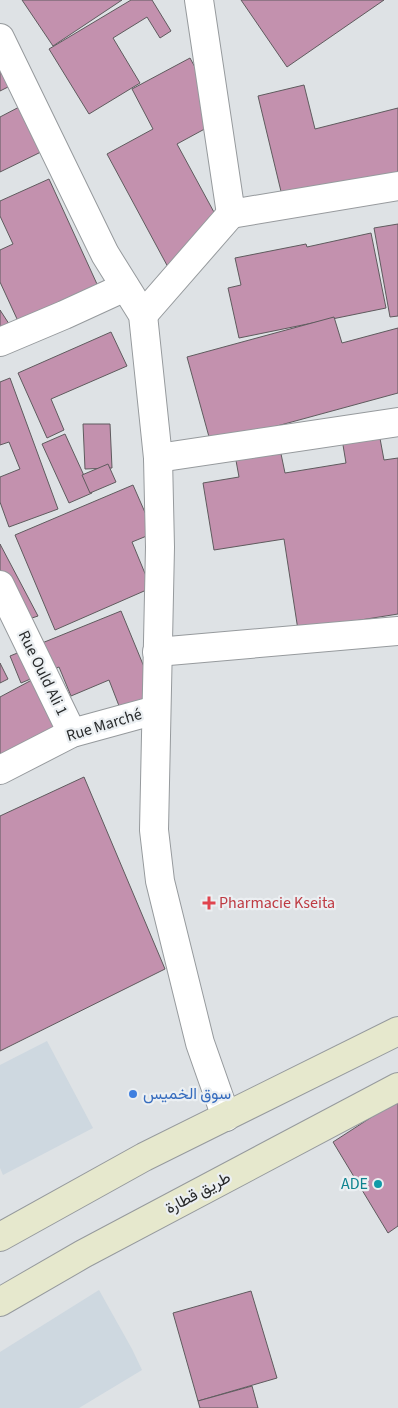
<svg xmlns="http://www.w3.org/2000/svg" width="398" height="1408" viewBox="0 0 398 1408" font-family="'Source Sans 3',Vazirmatn,sans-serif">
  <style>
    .built { fill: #ced8e0 }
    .building { fill: #c391ae; stroke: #5f5b5e }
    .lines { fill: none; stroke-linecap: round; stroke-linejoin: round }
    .street-casing { stroke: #969a9d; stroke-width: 30 }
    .secondary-casing { stroke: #969a9d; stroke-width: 30 }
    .street { stroke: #fff; stroke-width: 28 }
    .secondary { stroke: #e6e8cd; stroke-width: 28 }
    .health-dot { fill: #e0444e; stroke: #ebeff2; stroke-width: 2 }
    .shop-dot { fill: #3f7fe0; stroke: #ebeff2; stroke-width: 2 }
    .culture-dot { fill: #0f9aa8; stroke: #ebeff2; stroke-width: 2 }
    .labels { text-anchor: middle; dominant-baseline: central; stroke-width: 4.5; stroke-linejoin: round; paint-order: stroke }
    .street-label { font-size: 16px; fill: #282a2b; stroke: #ebeff2 }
    .health-label { font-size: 16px; fill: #be3a42; stroke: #ebeff2; text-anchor: start }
    .shop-label { font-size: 16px; fill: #366cbe; stroke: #ebeff2; text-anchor: start }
    .culture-label { font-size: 16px; fill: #0d838f; stroke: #ebeff2; text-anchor: end }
  </style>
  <rect width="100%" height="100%" fill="#dee2e5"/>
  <!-- built -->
  <g class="built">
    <path d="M47 1041 93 1128 3 1175 0 1168V1065Z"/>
    <path d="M99 1290 132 1349 142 1370 79 1408H0V1352Z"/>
  </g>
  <!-- building -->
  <g class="building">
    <path d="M22 0H122L53 46Z"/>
    <path d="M131 0H152L171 31 160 38 147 17 113 38 140 83 89 114 49 49Z"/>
    <path d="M241 0H384L287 67Z"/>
    <path d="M190 58 223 119 177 144 228 238 169 269 107 154 153 129 132 89Z"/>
    <path d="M0 59 14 84 0 91Z"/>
    <path d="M304 85 315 129 398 108V180L285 208 258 96Z"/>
    <path d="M23 105 45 150 0 172V117Z"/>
    <path d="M49 179 102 295 23 332 0 282V250L13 244 0 216V201Z"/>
    <path d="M398 224V316L390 317 374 228Z"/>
    <path d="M371 233 386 308 239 338 228 288 241 285 235 258 306 244 307 247Z"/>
    <path d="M0 310 13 330 0 333Z"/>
    <path d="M334 317 342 343 398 328V393L211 444 187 357Z"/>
    <path d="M111 332 127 366 51 399 64 430 47 438 18 373Z"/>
    <path d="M10 378 58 509 9 527 0 502V477L20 469 9 442 0 445V382Z"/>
    <path d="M83 424H110L112 468 85 469Z"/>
    <path d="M379 433 384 460 398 458V614L298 630 284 539 214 550 203 483 239 477 235 455 280 449 285 473 346 463 342 439Z"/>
    <path d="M65 434 92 493 69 503 42 444Z"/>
    <path d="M108 464 116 482 90 493 82 475Z"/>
    <path d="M133 485 154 533 132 542 151 588 55 630 15 535Z"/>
    <path d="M0 544 38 616 17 623 0 608Z"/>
    <path d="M121 611 156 696 121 711 109 680 71 696 59 667 21 683 10 656Z"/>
    <path d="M0 663 8 679 0 683Z"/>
    <path d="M43 674 68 722 0 758V697Z"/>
    <path d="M84 777 165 969 0 1051V816Z"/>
    <path d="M398 1100V1226L388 1233 333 1142Z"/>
    <path d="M251 1291 277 1378 198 1401 173 1313Z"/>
    <path d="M252 1386 258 1408H200L198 1401Z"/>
  </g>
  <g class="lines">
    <defs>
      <g id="street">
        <path d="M199 0 231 214 398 186"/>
        <path d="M0 38 105 254 143 315 158 458 160 547 154 830 160 881 200 1043 226 1117"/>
        <path d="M143 315 231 214"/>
        <path d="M0 342 64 315 125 287"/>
        <path d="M158 458 398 422"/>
        <path d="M0 585 72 733"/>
        <path d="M157 652 398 631"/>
        <path d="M0 770 72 733 156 710"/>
      </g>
      <g id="secondary">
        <path d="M0 1237 144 1157 398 1031"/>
        <path d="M0 1302 83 1254 398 1087"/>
      </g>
    </defs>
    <!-- street casing -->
    <use href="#street" class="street-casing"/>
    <!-- secondary casing -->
    <use href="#secondary" class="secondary-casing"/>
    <!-- street -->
    <use href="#street" class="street"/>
    <!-- secondary -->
    <use href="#secondary" class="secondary"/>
  </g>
  <!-- markers -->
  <path class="health-dot" d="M206.5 895.5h5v5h5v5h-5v5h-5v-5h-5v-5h5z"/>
  <circle class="shop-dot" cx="133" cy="1094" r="5"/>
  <circle class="culture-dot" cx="378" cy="1184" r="5"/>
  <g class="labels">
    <!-- street labels -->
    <g class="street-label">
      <text transform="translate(43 673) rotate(64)">Rue Ould Ali 1</text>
      <text transform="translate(104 725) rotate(-17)">Rue Marché</text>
      <text transform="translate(198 1193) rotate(-28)">طريق قطارة</text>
    </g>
    <!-- health labels -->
    <g class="health-label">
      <text x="219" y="903">Pharmacie Kseita</text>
    </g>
    <!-- shop labels -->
    <g class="shop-label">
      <text x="143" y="1094">سوق الخميس</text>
    </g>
    <!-- culture labels -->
    <g class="culture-label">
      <text x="368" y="1184">ADE</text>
    </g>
  </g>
</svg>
